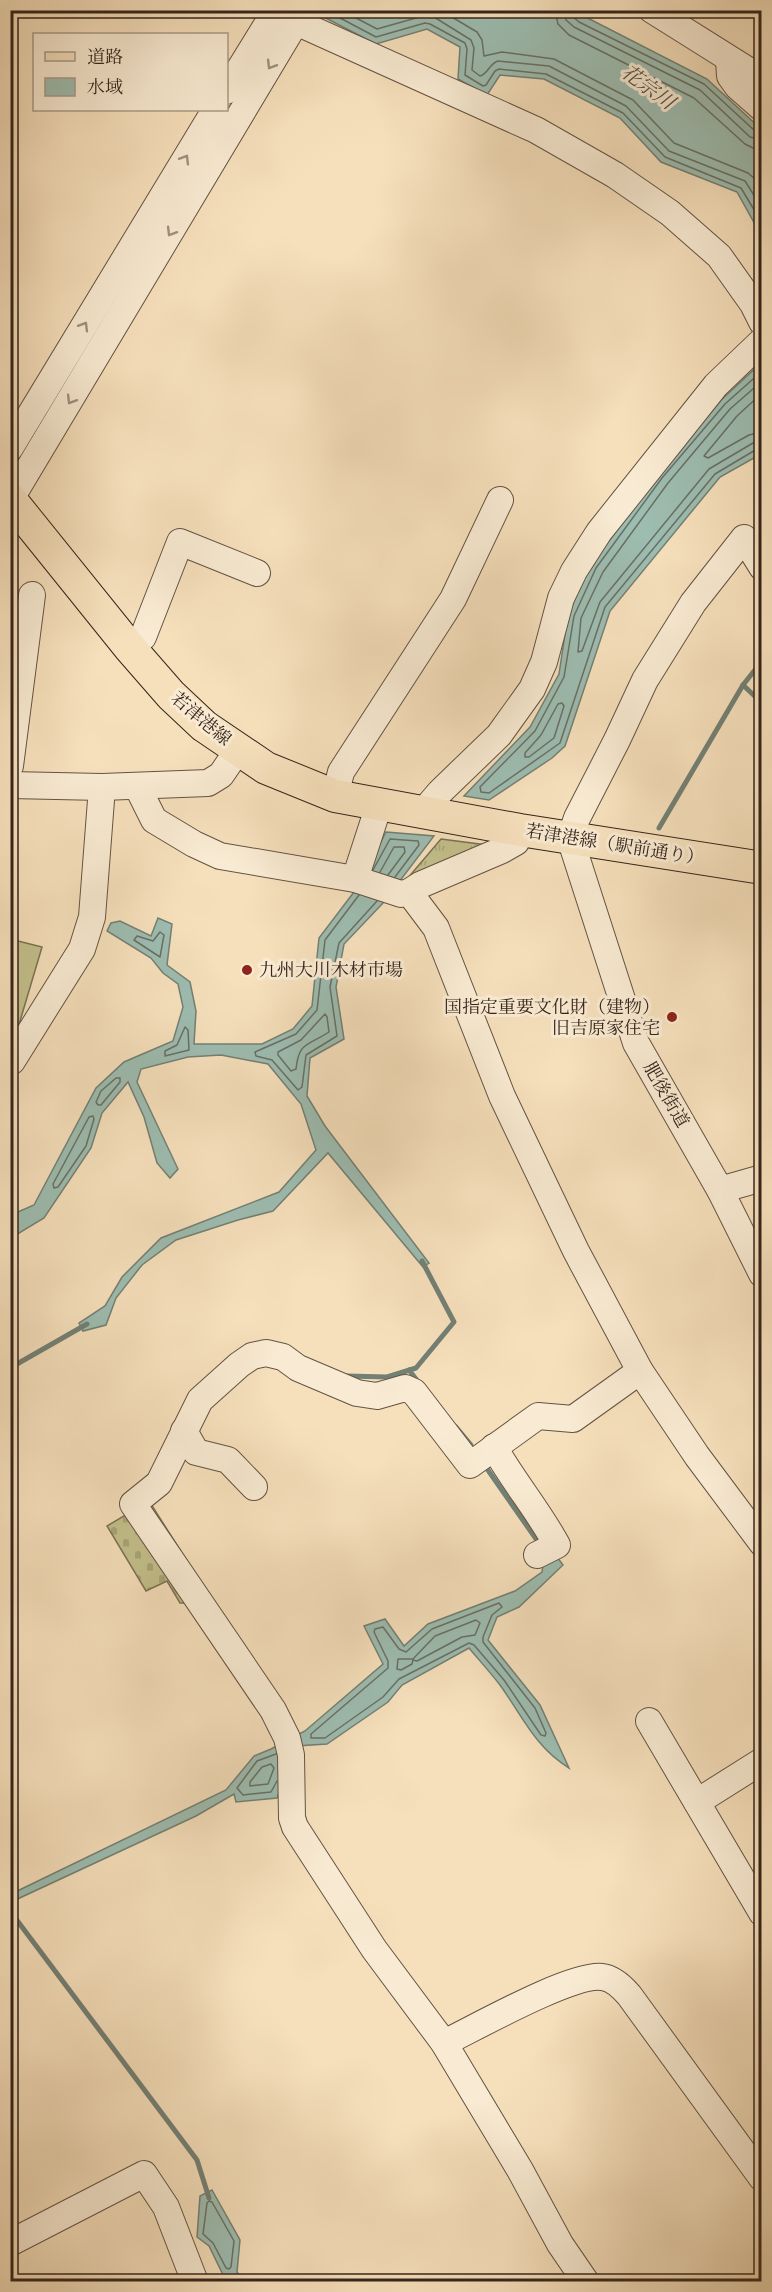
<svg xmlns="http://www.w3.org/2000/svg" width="772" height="2292" viewBox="0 0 772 2292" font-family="'IM FELL French Canon','Noto Serif JP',serif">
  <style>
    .grass { fill: url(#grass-tufts); stroke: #7c7254; stroke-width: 1.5 }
    .cemetery { fill: url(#cemetery-stones); stroke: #7c7254; stroke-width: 1.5 }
    .pitch { fill: #c3c08c; stroke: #7c7254; stroke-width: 1.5 }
    .water { fill: #9dbdb1; stroke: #738075; stroke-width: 1.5 }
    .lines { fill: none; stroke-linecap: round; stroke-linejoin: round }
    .shore { stroke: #687066; stroke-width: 1.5 }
    .stream { stroke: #738075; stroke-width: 5 }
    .minor-casing { stroke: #645343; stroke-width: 28 }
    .major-casing { stroke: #34241b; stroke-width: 34 }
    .minor { stroke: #f9ebd3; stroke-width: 26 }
    .major { stroke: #f6e0bc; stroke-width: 32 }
    .oneway { stroke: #a09180 }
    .poi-dot { fill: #8f2418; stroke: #f9ebd3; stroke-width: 2 }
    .labels { text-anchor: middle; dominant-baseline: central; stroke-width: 6; stroke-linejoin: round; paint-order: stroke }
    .street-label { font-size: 18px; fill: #34241b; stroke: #f9ebd3 }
    .poi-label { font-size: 18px; fill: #34241b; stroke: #f9ebd3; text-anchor: start }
    .water-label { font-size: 20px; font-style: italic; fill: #545248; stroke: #f9ebd3 }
  </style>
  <defs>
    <pattern id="grass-tufts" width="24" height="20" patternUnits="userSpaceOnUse" patternTransform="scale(1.5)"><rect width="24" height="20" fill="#c3c08c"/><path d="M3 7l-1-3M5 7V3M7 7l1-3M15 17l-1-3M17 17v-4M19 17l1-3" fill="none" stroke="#a8a578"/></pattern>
    <pattern id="cemetery-stones" width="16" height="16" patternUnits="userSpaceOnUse" patternTransform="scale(1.5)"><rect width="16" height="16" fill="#c3c08c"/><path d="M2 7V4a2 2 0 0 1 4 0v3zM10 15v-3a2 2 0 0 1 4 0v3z" fill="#a8a578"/></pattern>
  </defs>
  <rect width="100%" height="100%" fill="#f6e0bc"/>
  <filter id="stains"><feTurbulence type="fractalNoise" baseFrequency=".00333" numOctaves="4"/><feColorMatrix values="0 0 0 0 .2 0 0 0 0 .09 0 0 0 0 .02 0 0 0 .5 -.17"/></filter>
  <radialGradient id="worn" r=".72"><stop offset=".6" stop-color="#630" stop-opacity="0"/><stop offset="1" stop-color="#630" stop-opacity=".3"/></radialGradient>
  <!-- grass -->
  <path class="grass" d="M441 839 487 845 407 879Z"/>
  <!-- cemetery -->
  <path class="cemetery" d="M149 1501 289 1721 269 1728 189 1603H180L167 1581 146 1591 107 1526Z"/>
  <!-- pitch -->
  <path class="pitch" d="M10 939 42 947 15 1038 10 1037Z"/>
  <!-- water -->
  <g class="water">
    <path d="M312 11H574L707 79 761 129V235L737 192 661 162 620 118 544 79 500 75 487 95 458 79 460 47 427 29 376 44Z"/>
    <path d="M761 363V454L720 477 610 611 565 746 552 758 489 800 464 796 530 727 559 674 568 614 591 565 658 475 721 400Z"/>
    <path d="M386 832 434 836 383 903 344 944 336 987 344 1039 310 1058 307 1096 325 1126 429 1263 423 1267 328 1153 273 1211 238 1220 176 1240 142 1265 116 1298 106 1325 83 1331 79 1323 105 1306 122 1277 161 1238 279 1192 316 1150 301 1104 268 1064 221 1055 188 1057 141 1069 137 1082 178 1169 170 1178 157 1163 144 1117 128 1082 102 1113 91 1148 44 1218 11 1238V1215L34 1205 96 1088 124 1062 173 1041 183 1007 178 984 163 973 151 958 107 931 111 923 120 921 151 936 158 918 172 924 167 965 190 982 196 1011 194 1044H262L293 1029 312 1006 319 938 357 888Z"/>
    <path d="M554 1553 563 1565 519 1607 497 1617 488 1640 540 1705 569 1768C535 1747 523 1717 500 1685 490 1672 479 1660 469 1648L402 1685 388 1702 327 1744 296 1746 277 1798 236 1802 234 1794 196 1816 11 1902V1894L226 1790 254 1756 271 1749 305 1731 383 1664 364 1626 385 1619 404 1646 428 1624 515 1591 542 1572 544 1558Z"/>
    <path d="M212 2190 240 2240 237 2272 244 2281H226L209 2246 197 2237 200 2196Z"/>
  </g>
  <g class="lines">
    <!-- shore -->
    <g class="shore">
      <path d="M325 10 376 37 425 23 430 24 465 43 467 49 465 75 483 86 486 85 495 71 499 69 546 74 623 113 665 157 741 188 762 223"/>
      <path d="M341 10 377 29 423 16 434 17 471 40 474 48 472 70 480 76C488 74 489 64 498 61L549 66 626 106 669 151 745 181 762 208"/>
      <path d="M440 10 477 32 482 40 484 56 502 52 554 59 633 100 674 143 748 173 755 179 762 190"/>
      <path d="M555 10 558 24 569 35 694 98 745 144 753 148 762 149"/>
      <path d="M564 10 566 20 574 27 700 90 750 137 762 140"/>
      <path d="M571 10 572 16 579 22 704 84 755 131 762 133"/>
      <path d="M762 371 725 404 662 478 596 568 574 616 564 677 535 731 480 787 481 792 489 793 560 743 605 607 715 474 757 449H762"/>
      <path d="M762 381 730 409 668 483 603 572 581 618 578 652 582 651 600 602 709 469 753 443 762 441"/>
      <path d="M762 393 737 416 704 456 708 458 749 435 762 432"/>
      <path d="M562 703 564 706 554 738 529 757H525V753L541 735 558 704Z"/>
      <path d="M373 870 390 839 418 841 419 845 395 877"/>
      <path d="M380 872 394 847H404L405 852 388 875"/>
      <path d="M359 895 325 940 317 1010 296 1034 255 1052 256 1056 272 1060 298 1090 302 1087 306 1055 337 1036 330 987 339 943 377 901"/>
      <path d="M160 932 164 935 160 957 134 940 137 936 153 941Z"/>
      <path d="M325 1014 327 1017 329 1032C308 1046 299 1041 296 1069L291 1071 278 1055V1052L301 1040Z"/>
      <path d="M185 1027 188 1030 189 1050 165 1056V1051L177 1045Z"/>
      <path d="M116 1078H120V1082L101 1105H98L96 1102 101 1091Z"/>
      <path d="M93 1116 94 1119 86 1146 58 1187 54 1188 53 1184 89 1117Z"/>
      <path d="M499 1603 502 1607 492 1615 483 1637V1642L535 1708 546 1733 545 1736 541 1735 504 1680 474 1645 469 1643 399 1679 383 1697 325 1738H311V1734L388 1668V1661L374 1632 375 1629 383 1627 399 1649 406 1652 432 1629Z"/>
      <path d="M476 1620 480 1623 475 1635 462 1637 417 1661 413 1660 412 1664 401 1670 397 1669 398 1659H413L435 1636Z"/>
      <path d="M276 1754 257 1761 237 1788 243 1795 271 1792 277 1781"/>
      <path d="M271 1764 274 1768 268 1784 250 1786V1782L262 1767Z"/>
      <path d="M209 2201 212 2202 234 2241 231 2267 229 2269 226 2268 213 2243 203 2234 207 2203Z"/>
    </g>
    <!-- stream -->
    <g class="stream">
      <path d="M754 574 762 585"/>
      <path d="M743 685 762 703"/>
      <path d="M659 828 743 685 762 661"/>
      <path d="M10 1368 87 1324"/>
      <path d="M409 1370 419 1383"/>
      <path d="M347 1376 387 1377 416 1368 454 1322 422 1261"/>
      <path d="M456 1427 471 1445"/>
      <path d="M483 1463 541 1546"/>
      <path d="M10 1911 197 2160 209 2198"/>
    </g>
    <defs>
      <g id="minor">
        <path d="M652 10 762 79"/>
        <path d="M296 22 536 130 615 175 670 213 719 256 753 304 762 322"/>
        <path d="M729 60 730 76 738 87 762 108"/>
        <path d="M226 91 276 10"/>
        <path d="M10 448 215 110"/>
        <path d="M10 500 303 10"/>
        <path d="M762 567 744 538 693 603 645 680 617 740 577 818 570 838 636 1043 720 1190 762 1274"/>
        <path d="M130 648 143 637 180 542 257 573"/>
        <path d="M10 766 32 595"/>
        <path d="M10 785 102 787 208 783 221 775 238 750"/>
        <path d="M137 786 154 820 194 844 220 856 355 879 401 894 409 892 420 885 502 850 516 842 520 830"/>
        <path d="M335 796 341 772 453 599 500 500"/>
        <path d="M422 813 440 792 499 735 532 689 544 662 561 598 574 571 599 532 716 385 762 341"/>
        <path d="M355 879 379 805"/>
        <path d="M409 892 436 928 502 1096 576 1251 640 1371 697 1456 762 1543"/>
        <path d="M12 1061 82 949 92 917 102 787"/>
        <path d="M720 1190 762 1178"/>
        <path d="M184 1431 196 1452 228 1460 254 1487"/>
        <path d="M494 1447C513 1481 538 1510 557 1545L537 1555"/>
        <path d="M649 1721 762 1913"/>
        <path d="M697 1802 762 1761"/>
        <path d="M444 2043C475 2028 572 1973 602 1977 613 1978 622 1987 629 1995L762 2178"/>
        <path d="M10 2243 144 2174 166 2207 195 2282"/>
        <path d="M586 2282 560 2244 520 2170 444 2043 374 1949 295 1827 292 1818 291 1755 287 1738 273 1710 133 1504 159 1483 200 1400 239 1365 252 1356 266 1353 283 1357 298 1368 357 1393 377 1396 405 1388 414 1392 470 1465 538 1416 573 1419 640 1371"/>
      </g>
      <path id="major" d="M10 499 130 648 171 695 204 726 266 768 335 796 520 830 762 868"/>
    </defs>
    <!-- minor casing -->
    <use href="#minor" class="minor-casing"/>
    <!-- major casing -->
    <use href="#major" class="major-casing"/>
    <!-- minor -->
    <use href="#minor" class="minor"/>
    <!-- major -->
    <use href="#major" class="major"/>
  </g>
  <!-- one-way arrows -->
  <defs><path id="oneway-chevron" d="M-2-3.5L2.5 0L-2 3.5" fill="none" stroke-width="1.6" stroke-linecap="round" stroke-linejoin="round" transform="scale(1.5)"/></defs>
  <g class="oneway">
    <use href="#oneway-chevron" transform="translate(271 65) rotate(121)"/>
    <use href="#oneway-chevron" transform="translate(185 159) rotate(-59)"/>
    <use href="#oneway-chevron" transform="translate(171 232) rotate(121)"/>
    <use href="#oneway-chevron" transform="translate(84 326) rotate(-59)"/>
    <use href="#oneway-chevron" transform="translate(71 400) rotate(121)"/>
  </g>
  <!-- markers -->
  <g class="poi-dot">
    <circle cx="247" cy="970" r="6"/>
    <circle cx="672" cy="1017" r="6"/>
  </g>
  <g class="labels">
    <!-- street labels -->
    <g class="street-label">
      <text transform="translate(201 719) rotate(40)">若津港線</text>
      <text transform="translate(615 845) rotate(9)">若津港線（駅前通り）</text>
      <text transform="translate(666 1095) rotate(60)">肥後街道</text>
    </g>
    <!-- poi labels -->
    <g class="poi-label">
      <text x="259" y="970">九州大川木材市場</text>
      <text x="660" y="1007" text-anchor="end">国指定重要文化財（建物）<tspan x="660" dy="21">旧吉原家住宅</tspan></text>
    </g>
    <!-- water labels -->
    <g class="water-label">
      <text transform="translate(648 87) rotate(36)">花宗川</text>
    </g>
  </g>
  <!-- margin -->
  <rect width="772" height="2292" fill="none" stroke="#f6e0bc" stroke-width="36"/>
  <rect x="12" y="12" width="748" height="2268" fill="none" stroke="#34241b" stroke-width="3"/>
  <rect x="18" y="18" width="736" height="2256" fill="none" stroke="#34241b" stroke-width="1.5"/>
  <!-- legend -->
  <rect x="33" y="33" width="195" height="78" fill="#f9ebd3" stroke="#aa9b89" stroke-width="1.5"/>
  <rect x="45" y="52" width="30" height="9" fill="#f6e0bc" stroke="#aa9b89" stroke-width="1.5"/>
  <text x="87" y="63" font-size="18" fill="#34241b">道路</text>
  <rect x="45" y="78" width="30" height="18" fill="#9dbdb1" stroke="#aa9b89" stroke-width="1.5"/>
  <text x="87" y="93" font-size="18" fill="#34241b">水域</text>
  <rect width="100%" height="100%" filter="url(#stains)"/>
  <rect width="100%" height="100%" fill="url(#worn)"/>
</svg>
